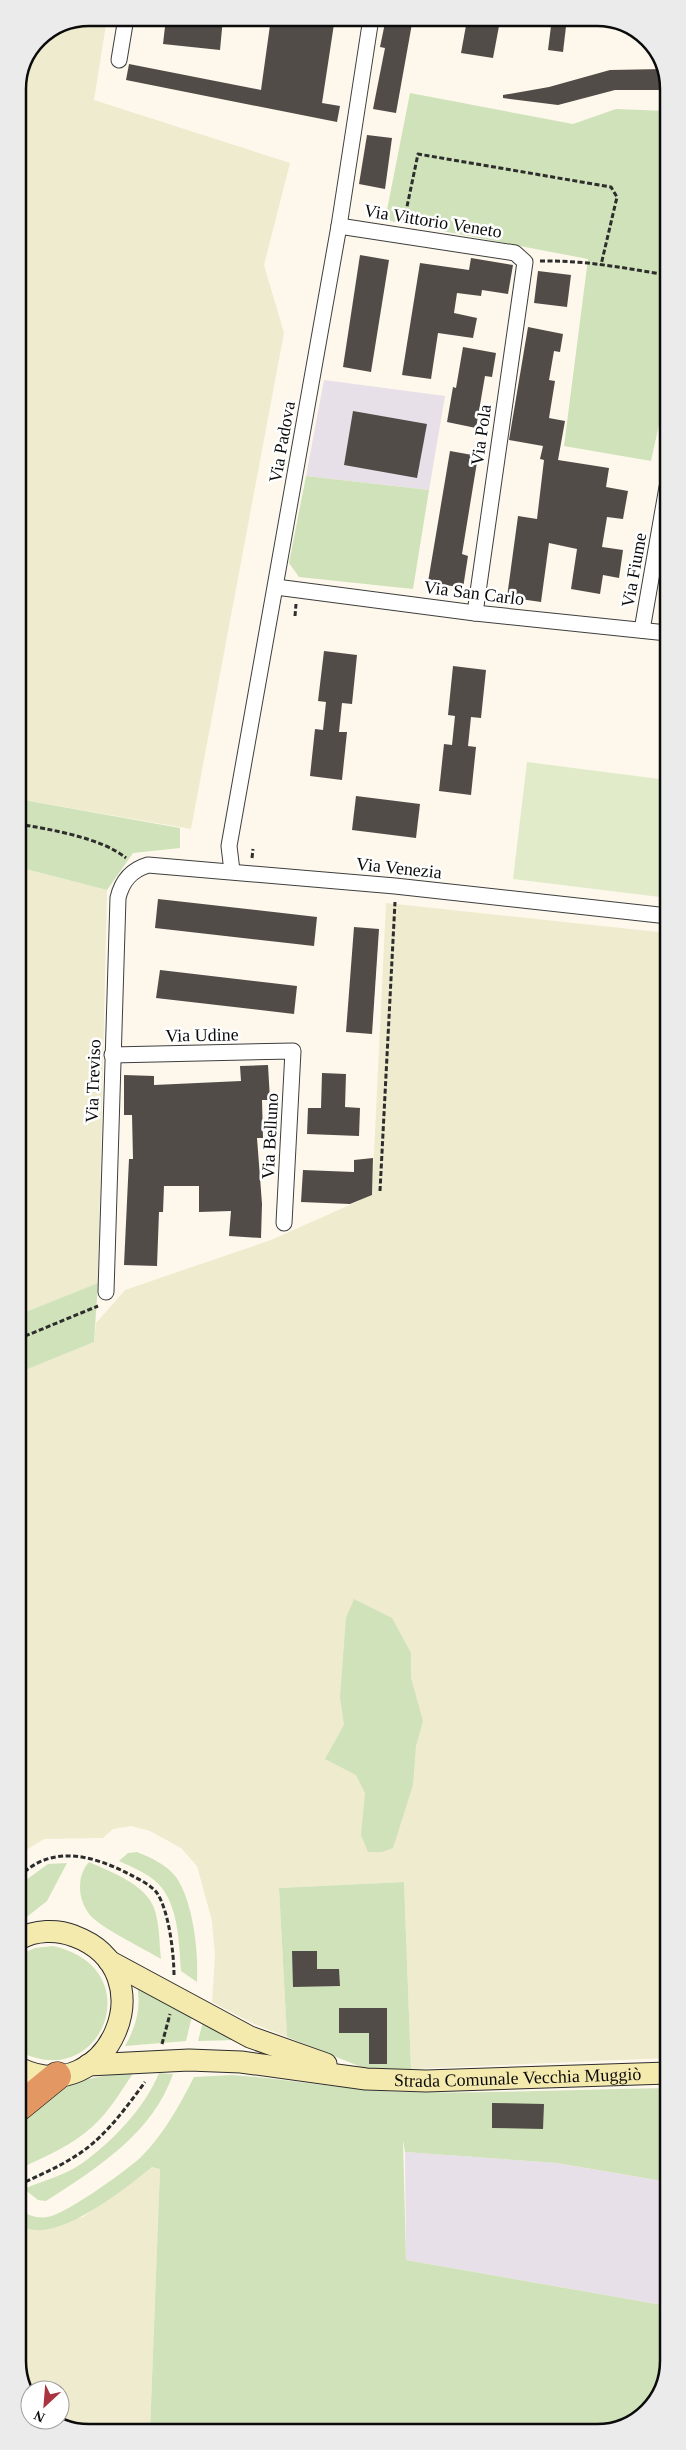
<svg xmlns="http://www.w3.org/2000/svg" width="686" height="2450" viewBox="0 0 686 2450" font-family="'Times New Roman',serif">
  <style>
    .industrial { fill: #e8e0e9 }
    .farmland { fill: #efebce }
    .green { fill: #d0e2b9 }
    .pitch { fill: #e1ebca }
    .building { fill: #524c49 }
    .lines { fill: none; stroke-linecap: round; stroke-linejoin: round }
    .street-casing { stroke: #3e3e3e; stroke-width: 17 }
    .secondary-casing { stroke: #2d2d2d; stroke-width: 23 }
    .highway-casing { stroke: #1c1c1c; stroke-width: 29 }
    .path { stroke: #2d2d2d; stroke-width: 3; stroke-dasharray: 5 2.5; stroke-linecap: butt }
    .street { stroke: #fff; stroke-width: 15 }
    .secondary { stroke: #f5eaae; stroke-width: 21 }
    .highway { stroke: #e39863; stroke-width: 28 }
    .labels { text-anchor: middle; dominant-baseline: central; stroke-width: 5; stroke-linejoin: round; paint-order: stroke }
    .street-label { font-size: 18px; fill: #0b0b0b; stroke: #fff }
    .rim { fill: none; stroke: #0b0b0b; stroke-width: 2.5 }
  </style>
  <rect width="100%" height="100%" fill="#fdf8eb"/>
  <!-- industrial -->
  <g class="industrial">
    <path d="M324 380 445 396 429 490 306 476Z"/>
    <path d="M405 2152 557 2163 668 2182V2306L406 2260Z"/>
  </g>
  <!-- farmland -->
  <g class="farmland">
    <path d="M90 18H107L94 100 290 163 264 265 284 333 191 829 18 799V89L39 38Z"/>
    <path d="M18 867 107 890 98 1283 18 1315Z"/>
    <path d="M386 903 668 933V2058L411 2069 404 1882 279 1888 287 2037 254 2024 212 2002 215 1956 212 1921 197 1866 181 1848 150 1831 131 1826 113 1829 103 1838 44 1839 19 1854 18 1373 94 1342 96 1323 125 1290 271 1240 372 1195Z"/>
    <path d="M152 2167 160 2169 150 2432H85L55 2420H60V2390H30V2394L19 2375V2224L22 2227 83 2217Z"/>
  </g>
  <!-- green -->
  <g class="green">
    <path d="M410 93 573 124 616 109 667 111V388L651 461 564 446 588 259 385 220Z"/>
    <path d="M306 476 429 490 413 589 299 577 289 563Z"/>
    <path d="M18 799 180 828V848L133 853 107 890 18 867Z"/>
    <path d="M98 1283 94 1342 18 1373V1315Z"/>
    <path d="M354 1599 392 1618 411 1653V1678L423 1721 416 1746 413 1785 393 1848 382 1852H368L361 1835 365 1793 356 1775 325 1759 344 1725 340 1697 346 1618Z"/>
    <path d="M137 1852C151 1858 166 1864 176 1877 193 1901 199 1953 197 1982L181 1971C179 1944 179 1911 162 1888 152 1875 134 1868 119 1861L128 1853Z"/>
    <path d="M89 1862C111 1872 145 1884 154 1908 160 1924 159 1943 161 1959 143 1948 109 1932 94 1919 78 1905 75 1877 89 1862Z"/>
    <path d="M67 1863 47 1901 19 1923V1890L26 1880 48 1864Z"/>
    <path d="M404 1882 411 2069H366L287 2037 279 1888Z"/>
    <path d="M53 1946C152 1968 101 2095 19 2051V1955L35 1948Z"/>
    <path d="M136 1981 193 2012 186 2041 125 2046C137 2025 142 2005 136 1981Z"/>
    <path d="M204 2018 236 2040 198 2041Z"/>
    <path d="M134 2072C121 2091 109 2112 92 2127 71 2146 44 2157 19 2169V2123C54 2084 84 2077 134 2072Z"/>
    <path d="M159 2073 173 2074C153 2133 96 2169 46 2201L38 2200 24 2189C42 2181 65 2175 81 2164 111 2143 145 2108 159 2073Z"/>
    <path d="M232 2075C289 2079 345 2090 402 2092 490 2094 580 2089 668 2088V2182L557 2163 405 2152 403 2140 406 2260 668 2306V2361L653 2405 611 2431 150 2432 160 2169 152 2167C127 2187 51 2250 19 2224V2208C26 2215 37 2219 47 2217 65 2215 126 2171 141 2157 163 2135 180 2105 194 2077Z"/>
  </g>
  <!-- pitch -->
  <path class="pitch" d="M527 762 667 780 668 898 513 879Z"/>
  <!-- building -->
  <g class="building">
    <path d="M166 18H223L220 50 163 44Z"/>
    <path d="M271 18H292L334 24 322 103 340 106 337 122 126 80 129 64 261 90Z"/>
    <path d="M386 18H413L396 113 373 109 385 48 380 47Z"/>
    <path d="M552 18H567L563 52 548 50Z"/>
    <path d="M467 20 499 26 493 58 461 53Z"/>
    <path d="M663 69 667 75V90H615L558 105 503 98V95L549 87 610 70Z"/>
    <path d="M367 135 392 138 385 189 359 184Z"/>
    <path d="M360 255 389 260 371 372 343 367Z"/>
    <path d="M471 258 513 265 508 294 482 290 481 296 457 293 454 313 477 318 473 338 438 333 431 379 402 375 420 263 469 270Z"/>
    <path d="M538 271 571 275 567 307 534 303Z"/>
    <path d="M528 327 563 334 560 352 554 351 549 380 555 381 549 418 565 421 558 460 609 468 606 487 628 491 623 519 607 517 602 547 623 550 619 578 603 575 600 594 571 589 577 549 549 543 541 602 507 597 518 516 537 519 544 460 540 459 543 446 509 440Z"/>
    <path d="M463 347 496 353 492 377 485 376 476 428 447 422 453 387 456 388Z"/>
    <path d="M353 411 427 424 417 478 344 465Z"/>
    <path d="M450 451 478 456 462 554 468 556 463 588 428 582Z"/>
    <path d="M324 651 357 655 352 704 342 703 339 732H347L342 780 310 776 315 729 323 730 326 702 318 701Z"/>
    <path d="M453 666 486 670 481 718 471 717 468 746 476 747 471 795 439 791 444 744 452 745 455 716 448 715Z"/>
    <path d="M356 796 420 804 416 838 352 830Z"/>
    <path d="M158 899 317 917 314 946 155 928Z"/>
    <path d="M354 927 379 929 372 1034 346 1032Z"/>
    <path d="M160 970 297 986 294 1014 156 998Z"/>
    <path d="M268 1065 270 1100H262L263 1138H257L262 1204 261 1238 229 1236 231 1211 199 1212V1186H164L163 1212H159L157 1266 124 1265 129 1159H133L132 1115H124V1075L154 1076V1085L241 1081 240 1066Z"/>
    <path d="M322 1073 346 1074 345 1107 360 1108 359 1136 307 1134 308 1108H321Z"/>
    <path d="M373 1158 372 1195 350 1204 301 1202 303 1170 354 1172V1160Z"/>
    <path d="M292 1951H317V1969H339L340 1986 293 1987Z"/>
    <path d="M339 2008H387V2064H369V2033H339Z"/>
    <path d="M492 2103 544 2104 543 2129 492 2128Z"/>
  </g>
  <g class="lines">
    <defs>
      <g id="street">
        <path d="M119 60 126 18"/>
        <path d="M339 226 515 253 525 262 475 613"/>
        <path d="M276 587 475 613 667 633"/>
        <path d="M642 630 667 487"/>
        <path d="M232 871 229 846 339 226 371 18"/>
        <path d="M112 1055 293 1051 284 1223"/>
        <path d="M106 1292 118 898C122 881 131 870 148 865L395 886 668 916"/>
      </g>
      <g id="secondary">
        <path d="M19 1939C35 1930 57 1929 74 1936 169 1971 108 2112 19 2068"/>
        <path d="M109 1961 250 2037 326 2064"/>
        <path id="s1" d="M88 2065 189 2060 241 2062 366 2079 426 2081 668 2073"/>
      </g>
      <path id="highway" d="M19 2107 57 2076"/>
    </defs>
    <!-- street casing -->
    <use href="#street" class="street-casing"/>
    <!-- secondary casing -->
    <use href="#secondary" class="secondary-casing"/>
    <!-- highway casing -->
    <use href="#highway" class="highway-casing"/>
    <!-- path -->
    <g class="path">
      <path d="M404 221 418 154 611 187 617 197 601 265"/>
      <path d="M540 261C583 260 625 268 667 275"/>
      <path d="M295 616 296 604"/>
      <path d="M18 824C49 829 102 838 126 858"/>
      <path d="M252 858 253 849"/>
      <path d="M380 1191 395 902"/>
      <path d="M18 1339 98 1306"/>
      <path d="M19 1877C51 1844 92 1855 129 1874 138 1879 150 1884 157 1893 169 1911 174 1954 174 1976"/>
      <path d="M162 2044 170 2014"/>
      <path d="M19 2185C37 2176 57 2168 74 2157 104 2139 125 2109 145 2082"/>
    </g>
    <!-- street -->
    <use href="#street" class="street"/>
    <!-- secondary -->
    <use href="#secondary" class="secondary"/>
    <!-- highway -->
    <use href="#highway" class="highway"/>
  </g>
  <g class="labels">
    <!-- street labels -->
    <g class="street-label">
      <text transform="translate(433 221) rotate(9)">Via Vittorio Veneto</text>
      <text transform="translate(481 435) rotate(-82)">Via Pola</text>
      <text transform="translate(282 442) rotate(-80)">Via Padova</text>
      <text transform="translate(634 570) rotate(-80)">Via Fiume</text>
      <text transform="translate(474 593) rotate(7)">Via San Carlo</text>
      <text transform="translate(399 868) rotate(6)">Via Venezia</text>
      <text transform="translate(202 1035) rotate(-1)">Via Udine</text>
      <text transform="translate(93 1081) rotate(-88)">Via Treviso</text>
      <text transform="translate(270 1136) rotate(-87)">Via Belluno</text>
      <text stroke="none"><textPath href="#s1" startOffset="431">Strada Comunale Vecchia Muggiò</textPath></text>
    </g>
  </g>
  <!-- crop -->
  <path d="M0 0H686V2450H0ZM89 26H597A63 63 0 0 1 660 89V2361A63 63 0 0 1 597 2424H89A63 63 0 0 1 26 2361V89A63 63 0 0 1 89 26Z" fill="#ebebeb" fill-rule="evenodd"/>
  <path class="rim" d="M89 26H597A63 63 0 0 1 660 89V2361A63 63 0 0 1 597 2424H89A63 63 0 0 1 26 2361V89A63 63 0 0 1 89 26Z"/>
  <!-- north arrow -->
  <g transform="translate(45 2405) rotate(206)"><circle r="24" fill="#ffffff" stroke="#9d9d9d"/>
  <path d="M0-4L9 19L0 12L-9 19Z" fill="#a9343f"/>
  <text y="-8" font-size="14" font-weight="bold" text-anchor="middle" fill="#0b0b0b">N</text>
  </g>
</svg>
